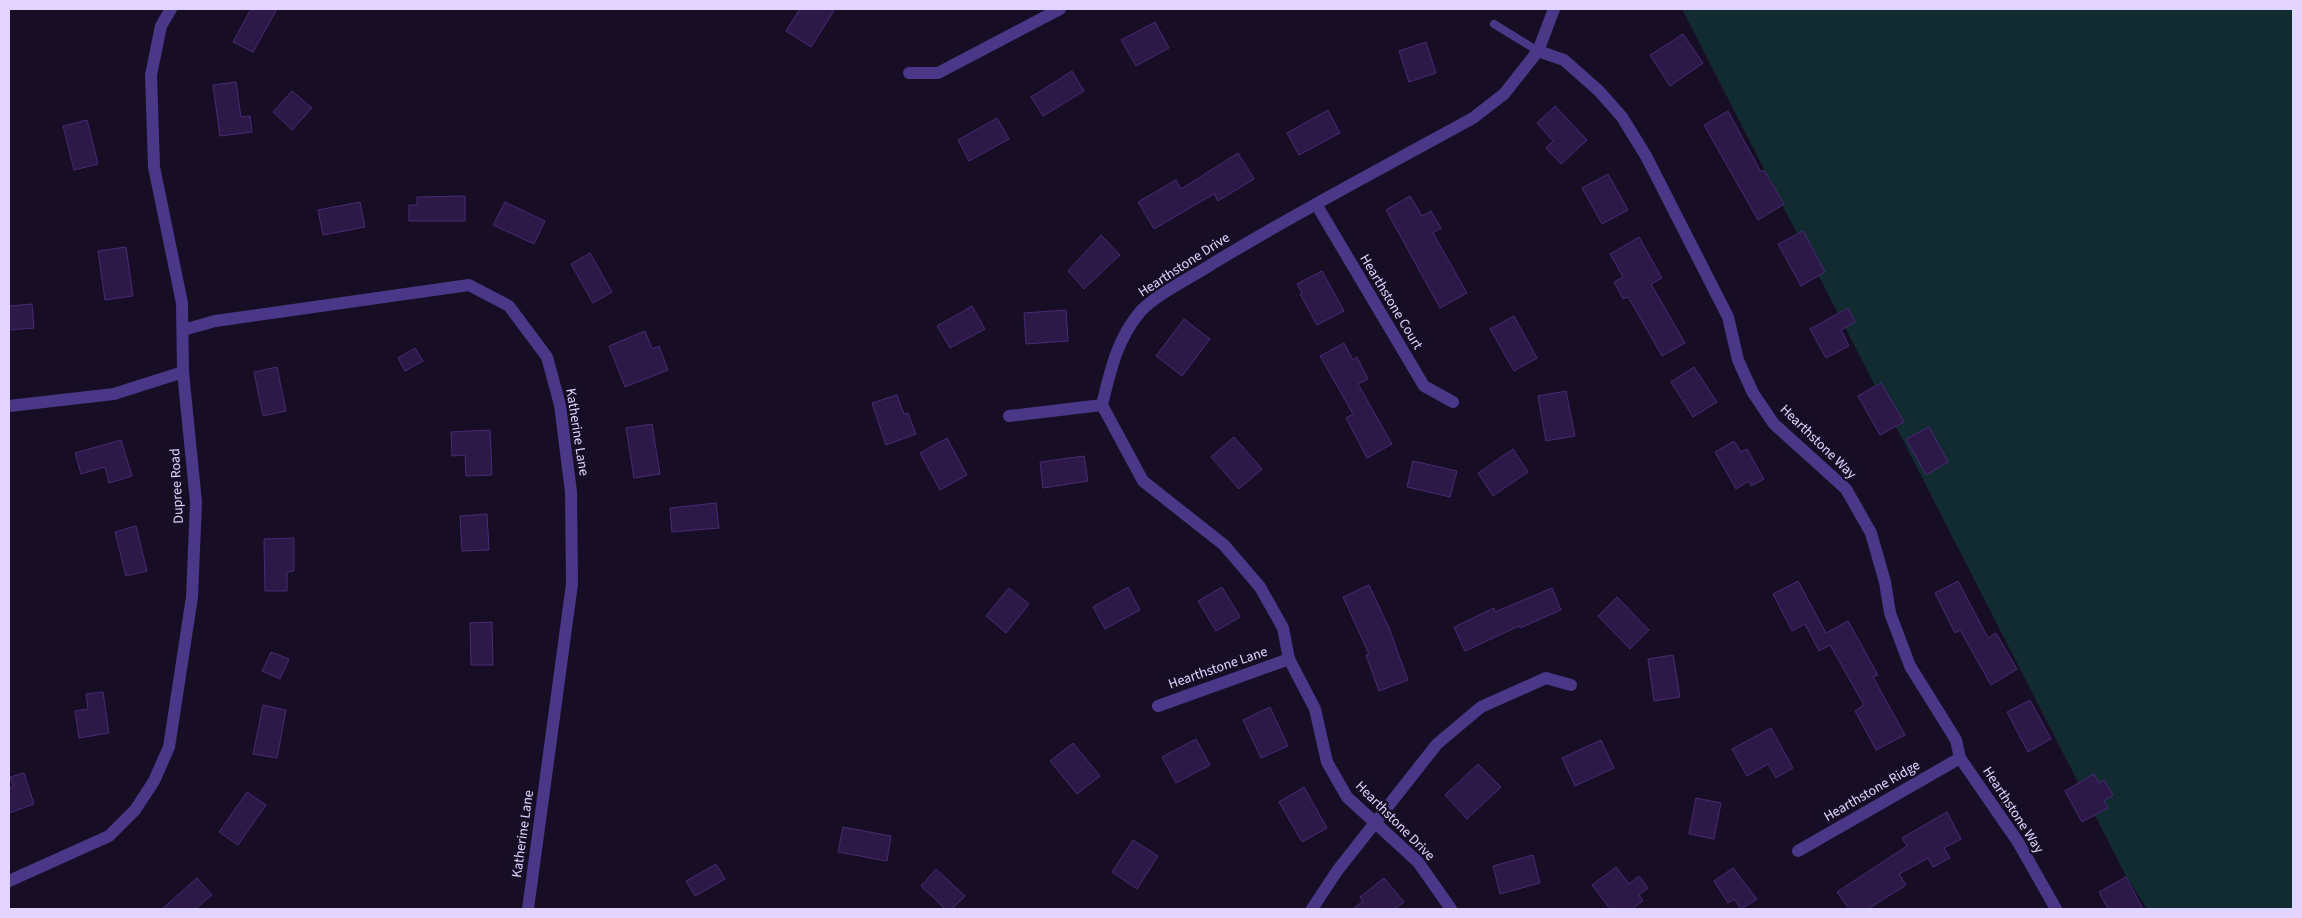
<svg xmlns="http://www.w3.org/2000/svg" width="2302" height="918" viewBox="0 0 2302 918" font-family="'Source Sans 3',sans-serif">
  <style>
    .green { fill: #112b31 }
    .building { fill: #2c1948; stroke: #482a75 }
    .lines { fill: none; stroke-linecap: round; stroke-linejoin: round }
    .lane { stroke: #4a3787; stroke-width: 8 }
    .street { stroke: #4a3787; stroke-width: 12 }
    .labels { text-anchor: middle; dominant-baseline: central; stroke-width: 5; stroke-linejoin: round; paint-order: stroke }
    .street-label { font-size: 14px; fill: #e1d4ff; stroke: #170e26 }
  </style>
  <rect width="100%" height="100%" fill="#170e26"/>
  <!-- green -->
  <path class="green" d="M1682 9H2293V909H2147L2126 876Z"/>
  <!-- building -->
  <g class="building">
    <path d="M251 9H277L253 52 233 42Z"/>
    <path d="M800 9H835L811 47 786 31Z"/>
    <path d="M1155 22 1169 48 1136 66 1121 40Z"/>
    <path d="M1683 34 1703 63 1670 86 1650 55Z"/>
    <path d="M1426 42 1436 73 1409 82 1399 51Z"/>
    <path d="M1072 71 1084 91 1043 116 1031 97Z"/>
    <path d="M236 82 241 117 250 116 252 132 220 136 213 85Z"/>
    <path d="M292 91 312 108 292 130 273 112Z"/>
    <path d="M1555 106 1587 140 1561 164 1546 148 1553 141 1537 123Z"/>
    <path d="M1328 110 1340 133 1299 155 1287 133Z"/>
    <path d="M1728 111 1761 172 1764 170 1784 204 1758 220 1704 125Z"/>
    <path d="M997 118 1009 139 969 161 958 140Z"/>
    <path d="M87 120 98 164 74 170 63 126Z"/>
    <path d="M1238 153 1254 179 1218 201 1214 194 1154 229 1138 202 1176 180 1181 189Z"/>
    <path d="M1608 174 1628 210 1602 224 1582 188Z"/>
    <path d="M465 196V221H409V205H417V197Z"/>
    <path d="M1410 196 1422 216 1431 211 1441 228 1433 233 1467 293 1440 308 1386 210Z"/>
    <path d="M360 202 365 227 323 235 318 210Z"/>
    <path d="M505 202 545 221 534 244 493 225Z"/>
    <path d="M1803 231 1825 272 1801 286 1778 244Z"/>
    <path d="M1101 235 1120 255 1084 289 1068 271Z"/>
    <path d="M1639 237 1662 278 1651 284 1685 343 1662 356 1628 297 1623 299 1614 282 1623 277 1610 254Z"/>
    <path d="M126 247 133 296 105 300 98 251Z"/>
    <path d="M590 253 612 292 593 303 571 264Z"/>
    <path d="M1322 271 1344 311 1317 325 1300 294 1302 293 1297 284Z"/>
    <path d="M32 304 34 328 9 330V306Z"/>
    <path d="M972 306 985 329 950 348 937 326Z"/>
    <path d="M1848 308 1855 322 1841 330 1849 346 1826 358 1810 329Z"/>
    <path d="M1066 310 1068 341 1026 344 1024 313Z"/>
    <path d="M1514 316 1537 358 1514 371 1490 329Z"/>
    <path d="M1184 319 1210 339 1182 376 1156 356Z"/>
    <path d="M645 331 652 349 659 346 668 370 625 387 609 346Z"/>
    <path d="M1344 343 1353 360 1357 357 1368 379 1358 384 1392 444 1367 458 1346 418 1353 414 1320 356Z"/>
    <path d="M415 348 423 361 405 371 398 358Z"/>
    <path d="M277 367 286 411 263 416 254 372Z"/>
    <path d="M1694 367 1717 402 1693 417 1671 382Z"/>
    <path d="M1881 383 1904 422 1880 435 1858 396Z"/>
    <path d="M1566 391 1575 436 1546 441 1538 396Z"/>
    <path d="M897 395 904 414 908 413 916 434 886 445 872 403Z"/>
    <path d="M652 424 660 474 634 478 626 428Z"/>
    <path d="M1929 427 1948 462 1926 475 1906 439Z"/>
    <path d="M490 430 492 475 466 476 465 455 452 456 451 432Z"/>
    <path d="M1234 437 1262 469 1239 489 1211 457Z"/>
    <path d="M947 438 967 475 940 490 920 453Z"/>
    <path d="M121 440 132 476 109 483 105 467 81 474 75 453Z"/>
    <path d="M1734 441 1741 452 1747 449 1764 479 1751 486 1749 481 1736 489 1715 452Z"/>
    <path d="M1513 449 1528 472 1493 496 1478 473Z"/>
    <path d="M1084 456 1088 481 1043 488 1040 462Z"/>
    <path d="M1413 461 1457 471 1450 497 1407 487Z"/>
    <path d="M716 503 719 528 672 532 670 508Z"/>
    <path d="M487 514 489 550 462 551 460 516Z"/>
    <path d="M136 526 147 571 126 576 115 532Z"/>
    <path d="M294 538V571L287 572V591H265L264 539Z"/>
    <path d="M1798 581 1826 633 1848 621 1878 675 1873 677 1905 735 1876 750 1855 711 1864 705 1830 645 1819 651 1805 624 1792 631 1773 594Z"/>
    <path d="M1958 581 1988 638 1996 633 2017 669 1991 685 1960 630 1955 633 1935 593Z"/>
    <path d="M1369 585 1389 628 1408 680 1379 691 1366 655 1369 654 1343 597Z"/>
    <path d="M1128 587 1140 610 1105 629 1093 607Z"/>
    <path d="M1222 587 1240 617 1216 631 1198 601Z"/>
    <path d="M1009 588 1029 604 1006 633 986 616Z"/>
    <path d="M1552 588 1561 610 1520 628 1519 626 1465 651 1454 627 1494 608 1495 612Z"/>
    <path d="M1617 597 1649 630 1630 649 1598 616Z"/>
    <path d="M492 622 493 665H471L470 623Z"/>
    <path d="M271 652 289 659 280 679 262 671Z"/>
    <path d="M1673 655 1680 697 1654 701 1648 659Z"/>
    <path d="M103 692 109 733 79 738 75 711 88 709 86 694Z"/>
    <path d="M2030 700 2051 739 2028 752 2007 712Z"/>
    <path d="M263 705 286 710 277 758 253 754Z"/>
    <path d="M1270 707 1288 746 1261 758 1243 720Z"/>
    <path d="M1771 728 1793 768 1776 778 1768 764 1747 776 1732 749Z"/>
    <path d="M1196 739 1210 765 1176 783 1162 757Z"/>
    <path d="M1601 740 1614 768 1575 786 1562 758Z"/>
    <path d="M1073 743 1100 776 1077 794 1050 761Z"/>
    <path d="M1478 764 1501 787 1467 819 1445 795Z"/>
    <path d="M24 773 34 804 9 813V788L13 787 10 777Z"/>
    <path d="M2094 774 2099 783 2104 780 2113 795 2104 801 2108 808 2082 822 2065 791Z"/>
    <path d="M1304 787 1327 828 1302 842 1279 802Z"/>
    <path d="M247 792 266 805 238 845 219 832Z"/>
    <path d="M1696 798 1721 803 1714 839 1689 834Z"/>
    <path d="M1947 812 1961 839 1944 848 1950 858 1933 867 1928 858 1899 874 1906 885 1868 909H1849L1837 892 1907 846 1902 838Z"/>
    <path d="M843 827 891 836 887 861 838 852Z"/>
    <path d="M1133 840 1158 856 1137 889 1112 872Z"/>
    <path d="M1533 855 1540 883 1500 894 1493 866Z"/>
    <path d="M716 864 725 879 695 896 686 881Z"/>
    <path d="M1616 867 1629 884 1639 876 1648 888 1639 895 1643 901 1632 909H1610L1592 885Z"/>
    <path d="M1733 868 1757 899 1741 909 1734 899 1728 903 1714 881Z"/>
    <path d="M936 869 965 896 952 909H945L921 886Z"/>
    <path d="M2126 877 2143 909H2108L2099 892Z"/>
    <path d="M197 878 212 895 195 909H162Z"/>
    <path d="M1384 878 1404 902 1394 909H1353L1363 901 1360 897Z"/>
  </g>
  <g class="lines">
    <!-- lane -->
    <path class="lane" d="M1494 24 1538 51"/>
    <!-- street -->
    <g class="street">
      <path d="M1538 51 1564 60 1599 91 1622 117 1646 156 1728 317 1738 360 1753 393 1774 424 1846 489 1871 533 1885 582 1890 613 1910 666 1956 740 1960 758 2018 842 2056 909"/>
      <path d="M909 73H938L1060 9"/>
      <path d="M1316 204 1424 386 1453 402"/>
      <path d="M183 330 215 321 469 285 509 306 547 357 560 405 571 492 572 584 528 909"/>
      <path d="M9 406 114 394 183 372"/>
      <path d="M1009 416 1102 405"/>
      <path d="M1158 706 1289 659"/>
      <path d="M1798 851 1960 758"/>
      <path d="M9 881 109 836 135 810 154 781 169 747 192 597 196 502 183 372 182 303 154 167 151 75 161 26 171 9"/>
      <path d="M1312 909 1337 871 1437 744 1481 707 1546 678 1571 685"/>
      <path d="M1451 909 1418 862 1347 797 1327 762 1315 709 1289 659 1283 628 1260 587 1224 545 1143 481 1102 405C1110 372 1117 339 1140 312 1155 295 1192 277 1212 264 1297 212 1386 166 1473 118L1504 94 1538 51 1554 9"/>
    </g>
  </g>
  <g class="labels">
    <!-- street labels -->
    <g class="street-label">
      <text transform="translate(1184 265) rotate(-33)">Hearthstone Drive</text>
      <text transform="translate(1391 302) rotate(59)">Hearthstone Court</text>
      <text transform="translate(577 432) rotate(81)">Katherine Lane</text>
      <text transform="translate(1818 442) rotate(44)">Hearthstone Way</text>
      <text transform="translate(177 486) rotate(-93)">Dupree Road</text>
      <text transform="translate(1218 668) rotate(-19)">Hearthstone Lane</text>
      <text transform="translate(1872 791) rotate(-30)">Hearthstone Ridge</text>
      <text transform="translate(2013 810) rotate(57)">Hearthstone Way</text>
      <text transform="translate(1395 821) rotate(45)">Hearthstone Drive</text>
      <text transform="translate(523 834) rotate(-82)">Katherine Lane</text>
    </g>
  </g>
  <!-- border -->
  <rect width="2302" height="918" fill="none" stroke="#e1d4ff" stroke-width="20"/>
</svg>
